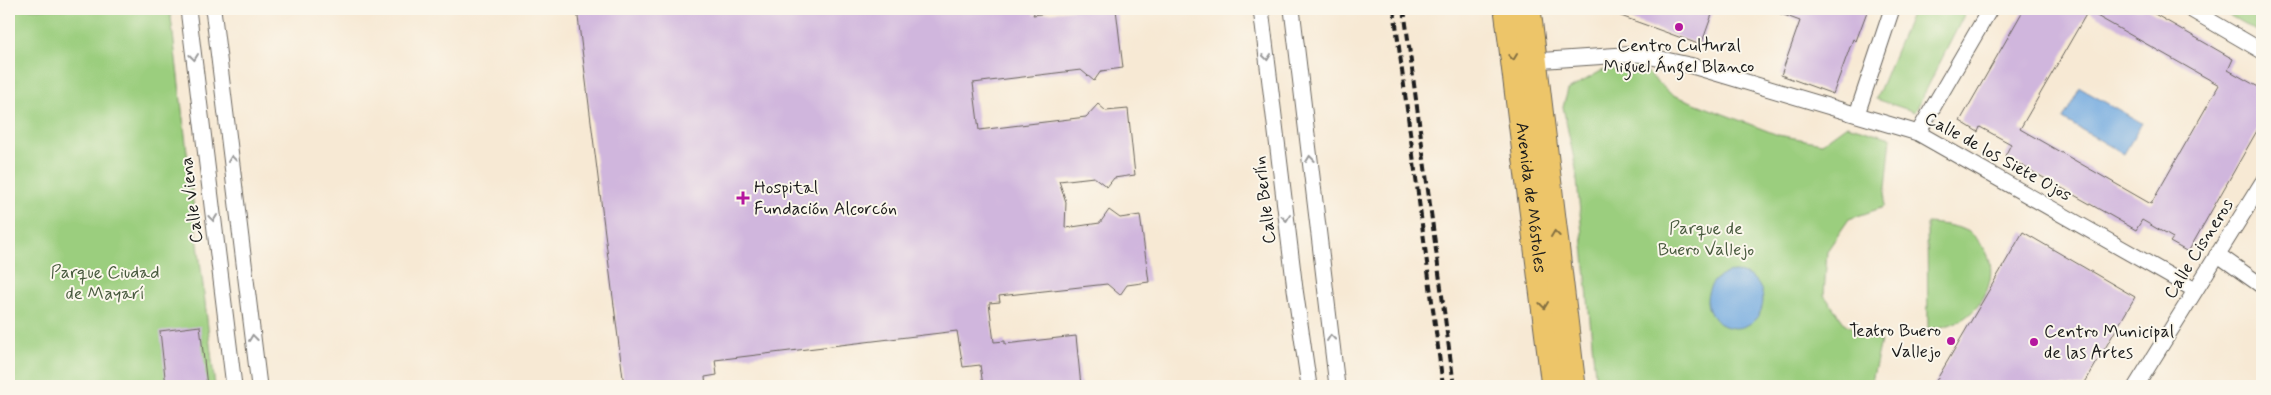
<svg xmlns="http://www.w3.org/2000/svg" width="2271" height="395" viewBox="0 0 2271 395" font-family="Mynerve,sans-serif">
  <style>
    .green { fill: #9bce7e; stroke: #5c754d }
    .water { fill: #70a8df; stroke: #46627e }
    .building { fill: #d0b6dd; fill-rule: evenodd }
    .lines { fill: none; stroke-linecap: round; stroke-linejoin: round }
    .street-casing { stroke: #69645c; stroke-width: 17 }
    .primary-casing { stroke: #69645c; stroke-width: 27 }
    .street { stroke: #fff; stroke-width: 15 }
    .primary { stroke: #edc569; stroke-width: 25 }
    .rail { stroke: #1c1c1c; stroke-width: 4; stroke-dasharray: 8 4; stroke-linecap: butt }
    .oneway { stroke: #999 }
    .oneway2 { stroke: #847042 }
    .poi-dot { fill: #b5179e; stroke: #fbf7ec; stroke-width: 2 }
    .labels { text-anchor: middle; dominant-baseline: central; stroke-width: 4; stroke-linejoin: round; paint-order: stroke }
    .poi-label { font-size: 18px; fill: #1c1c1c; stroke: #fbf7ec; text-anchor: start }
    .street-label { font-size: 18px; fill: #1c1c1c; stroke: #fbf7ec }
    .park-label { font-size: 18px; fill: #485a3e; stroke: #fbf7ec }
  </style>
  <rect width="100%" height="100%" fill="#fbf7ec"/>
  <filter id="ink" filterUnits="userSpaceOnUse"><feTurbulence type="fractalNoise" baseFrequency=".02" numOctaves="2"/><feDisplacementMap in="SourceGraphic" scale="10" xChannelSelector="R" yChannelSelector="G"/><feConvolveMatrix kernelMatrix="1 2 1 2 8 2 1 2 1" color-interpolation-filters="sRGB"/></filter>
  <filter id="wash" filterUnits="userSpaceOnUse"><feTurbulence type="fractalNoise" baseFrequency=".0096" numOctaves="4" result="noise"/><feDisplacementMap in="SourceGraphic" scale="20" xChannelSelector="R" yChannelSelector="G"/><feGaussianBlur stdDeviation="1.12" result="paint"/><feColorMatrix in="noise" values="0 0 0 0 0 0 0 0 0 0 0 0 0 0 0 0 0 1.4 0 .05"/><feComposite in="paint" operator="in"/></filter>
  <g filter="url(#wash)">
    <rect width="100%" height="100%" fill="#f7e9d4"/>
    <!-- green -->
    <g class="green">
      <path d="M9 9H170L215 386H9Z"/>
      <path d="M1913 9H1967L1915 112 1876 99Z"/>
      <path d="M2218 9H2256L2262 14V34Z"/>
      <path d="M1639 65 1671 94 1778 135 1822 143 1847 125 1891 138 1884 207 1849 219 1827 251 1824 295 1845 324 1881 341 1871 386H1596L1576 169 1563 107 1568 90 1601 71Z"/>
      <path d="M1927 223C1940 224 1953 225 1965 230 1973 233 1979 241 1984 248 2000 272 1986 306 1961 320 1951 325 1940 328 1928 329Z"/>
    </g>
    <!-- water -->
    <g class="water">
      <path d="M2080 88 2142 123 2124 154 2063 119Z"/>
      <circle cx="1735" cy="300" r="28"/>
    </g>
    <g id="blocks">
      <!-- building -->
      <g class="building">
        <path d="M577 9H1036L1033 15 1078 9H1116L1123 68 1101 71 1094 81 1081 70 973 83 979 130 1086 117 1098 104 1106 111 1128 109 1135 175 1114 178 1107 187 1094 177 1059 181 1066 202 1065 228 1100 223 1109 210 1120 218 1140 215 1149 282 1127 285 1120 295 1107 284 999 296 1000 302 989 303 994 342 1005 341V344L1076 336 1081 386H983L980 365 963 367 957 331 715 360 717 375 705 377 706 386H624Z"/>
        <path d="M1608 9H1714L1701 45 1607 11Z"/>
        <path d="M1773 9H1868L1856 41 1853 39 1833 94 1781 75 1800 21 1773 11Z"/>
        <path d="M2024 9H2146L2233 59 2228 70 2262 89V122L2188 252 2170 242 2173 238 2142 220 2136 230 2005 156 2011 144 1980 127 1978 132 1960 121ZM2088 11 2219 85 2151 204 2020 129Z"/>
        <path d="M2023 232 2135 297 2083 386H1933Z"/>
        <path d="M200 326 207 386H166L160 331Z"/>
      </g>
    </g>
  </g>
  <g filter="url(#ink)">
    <use href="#blocks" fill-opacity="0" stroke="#69645c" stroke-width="1"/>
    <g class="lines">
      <defs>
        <g id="street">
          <path d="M188 9 234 386"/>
          <path d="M213 9 259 386"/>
          <path d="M1261 9 1295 289 1309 386"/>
          <path d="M1292 9 1337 386"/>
          <path d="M2190 9 2262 51"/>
          <path d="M1534 61 1638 54 1689 65 1918 133 2195 290"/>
          <path d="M1857 114 1892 9"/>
          <path d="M1918 133 1990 9"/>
          <path d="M2217 254 2262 286"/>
          <path d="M2136 386 2262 183"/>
        </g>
        <g id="primary">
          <path id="s1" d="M1507 9 1554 386"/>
          <path d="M1528 9 1573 386"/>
        </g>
      </defs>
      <!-- street casing -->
      <use href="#street" class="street-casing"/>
      <!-- primary casing -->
      <use href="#primary" class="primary-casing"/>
      <!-- street -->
      <use href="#street" class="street"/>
      <!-- primary -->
      <use href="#primary" class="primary"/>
      <!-- rail -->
      <g class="rail">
        <path d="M1394 9 1443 386"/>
        <path d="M1404 9 1454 386"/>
      </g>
    </g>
    <!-- one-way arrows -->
    <defs><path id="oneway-chevron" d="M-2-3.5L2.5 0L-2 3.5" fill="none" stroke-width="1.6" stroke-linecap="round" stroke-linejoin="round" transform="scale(1.25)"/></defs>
    <g class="oneway">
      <use href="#oneway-chevron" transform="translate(194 57) rotate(83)"/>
      <use href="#oneway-chevron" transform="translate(1267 57) rotate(83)"/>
      <use href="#oneway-chevron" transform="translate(232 159) rotate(-97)"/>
      <use href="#oneway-chevron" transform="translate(1310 159) rotate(-97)"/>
      <use href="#oneway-chevron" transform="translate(213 218) rotate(83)"/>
      <use href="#oneway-chevron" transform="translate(1286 218) rotate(83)"/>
      <use href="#oneway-chevron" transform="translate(253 338) rotate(-97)"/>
      <use href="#oneway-chevron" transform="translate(1331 338) rotate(-97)"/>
    </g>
    <g class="oneway2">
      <use href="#oneway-chevron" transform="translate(1513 57) rotate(83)"/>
      <use href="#oneway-chevron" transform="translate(1555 234) rotate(-97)"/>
      <use href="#oneway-chevron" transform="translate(1544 305) rotate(83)"/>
    </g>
  </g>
  <!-- markers -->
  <g class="poi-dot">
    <circle cx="1679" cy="27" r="5"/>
    <path d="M740.5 190.5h5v5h5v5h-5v5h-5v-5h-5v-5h5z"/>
    <circle cx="1951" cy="341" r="5"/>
    <circle cx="2034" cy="342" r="5"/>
  </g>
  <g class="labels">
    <!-- poi labels -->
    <g class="poi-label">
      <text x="1679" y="46" text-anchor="middle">Centro Cultural<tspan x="1679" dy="21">Miguel Ángel Blanco</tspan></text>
      <text x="754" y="188">Hospital<tspan x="754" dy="21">Fundación Alcorcón</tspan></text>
      <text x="1941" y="331" text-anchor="end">Teatro Buero<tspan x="1941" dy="21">Vallejo</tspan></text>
      <text x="2044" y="332">Centro Municipal<tspan x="2044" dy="21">de las Artes</tspan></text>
    </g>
    <!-- street labels -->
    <g class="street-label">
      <text transform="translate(1998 157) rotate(29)">Calle de los Siete Ojos</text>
      <text stroke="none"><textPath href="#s1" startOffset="190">Avenida de Móstoles</textPath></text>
      <text transform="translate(192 200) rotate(-97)">Calle Viena</text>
      <text transform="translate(1265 200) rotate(-97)">Calle Berlín</text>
      <text transform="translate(2199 249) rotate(-58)">Calle Cisneros</text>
    </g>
    <!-- park labels -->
    <g class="park-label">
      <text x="1706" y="229">Parque de<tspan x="1706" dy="21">Buero Vallejo</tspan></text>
      <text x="105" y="273">Parque Ciudad<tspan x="105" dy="21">de Mayarí</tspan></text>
    </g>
  </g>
  <!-- margin -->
  <rect width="2271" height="395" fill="none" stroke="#fbf7ec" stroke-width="30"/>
</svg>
